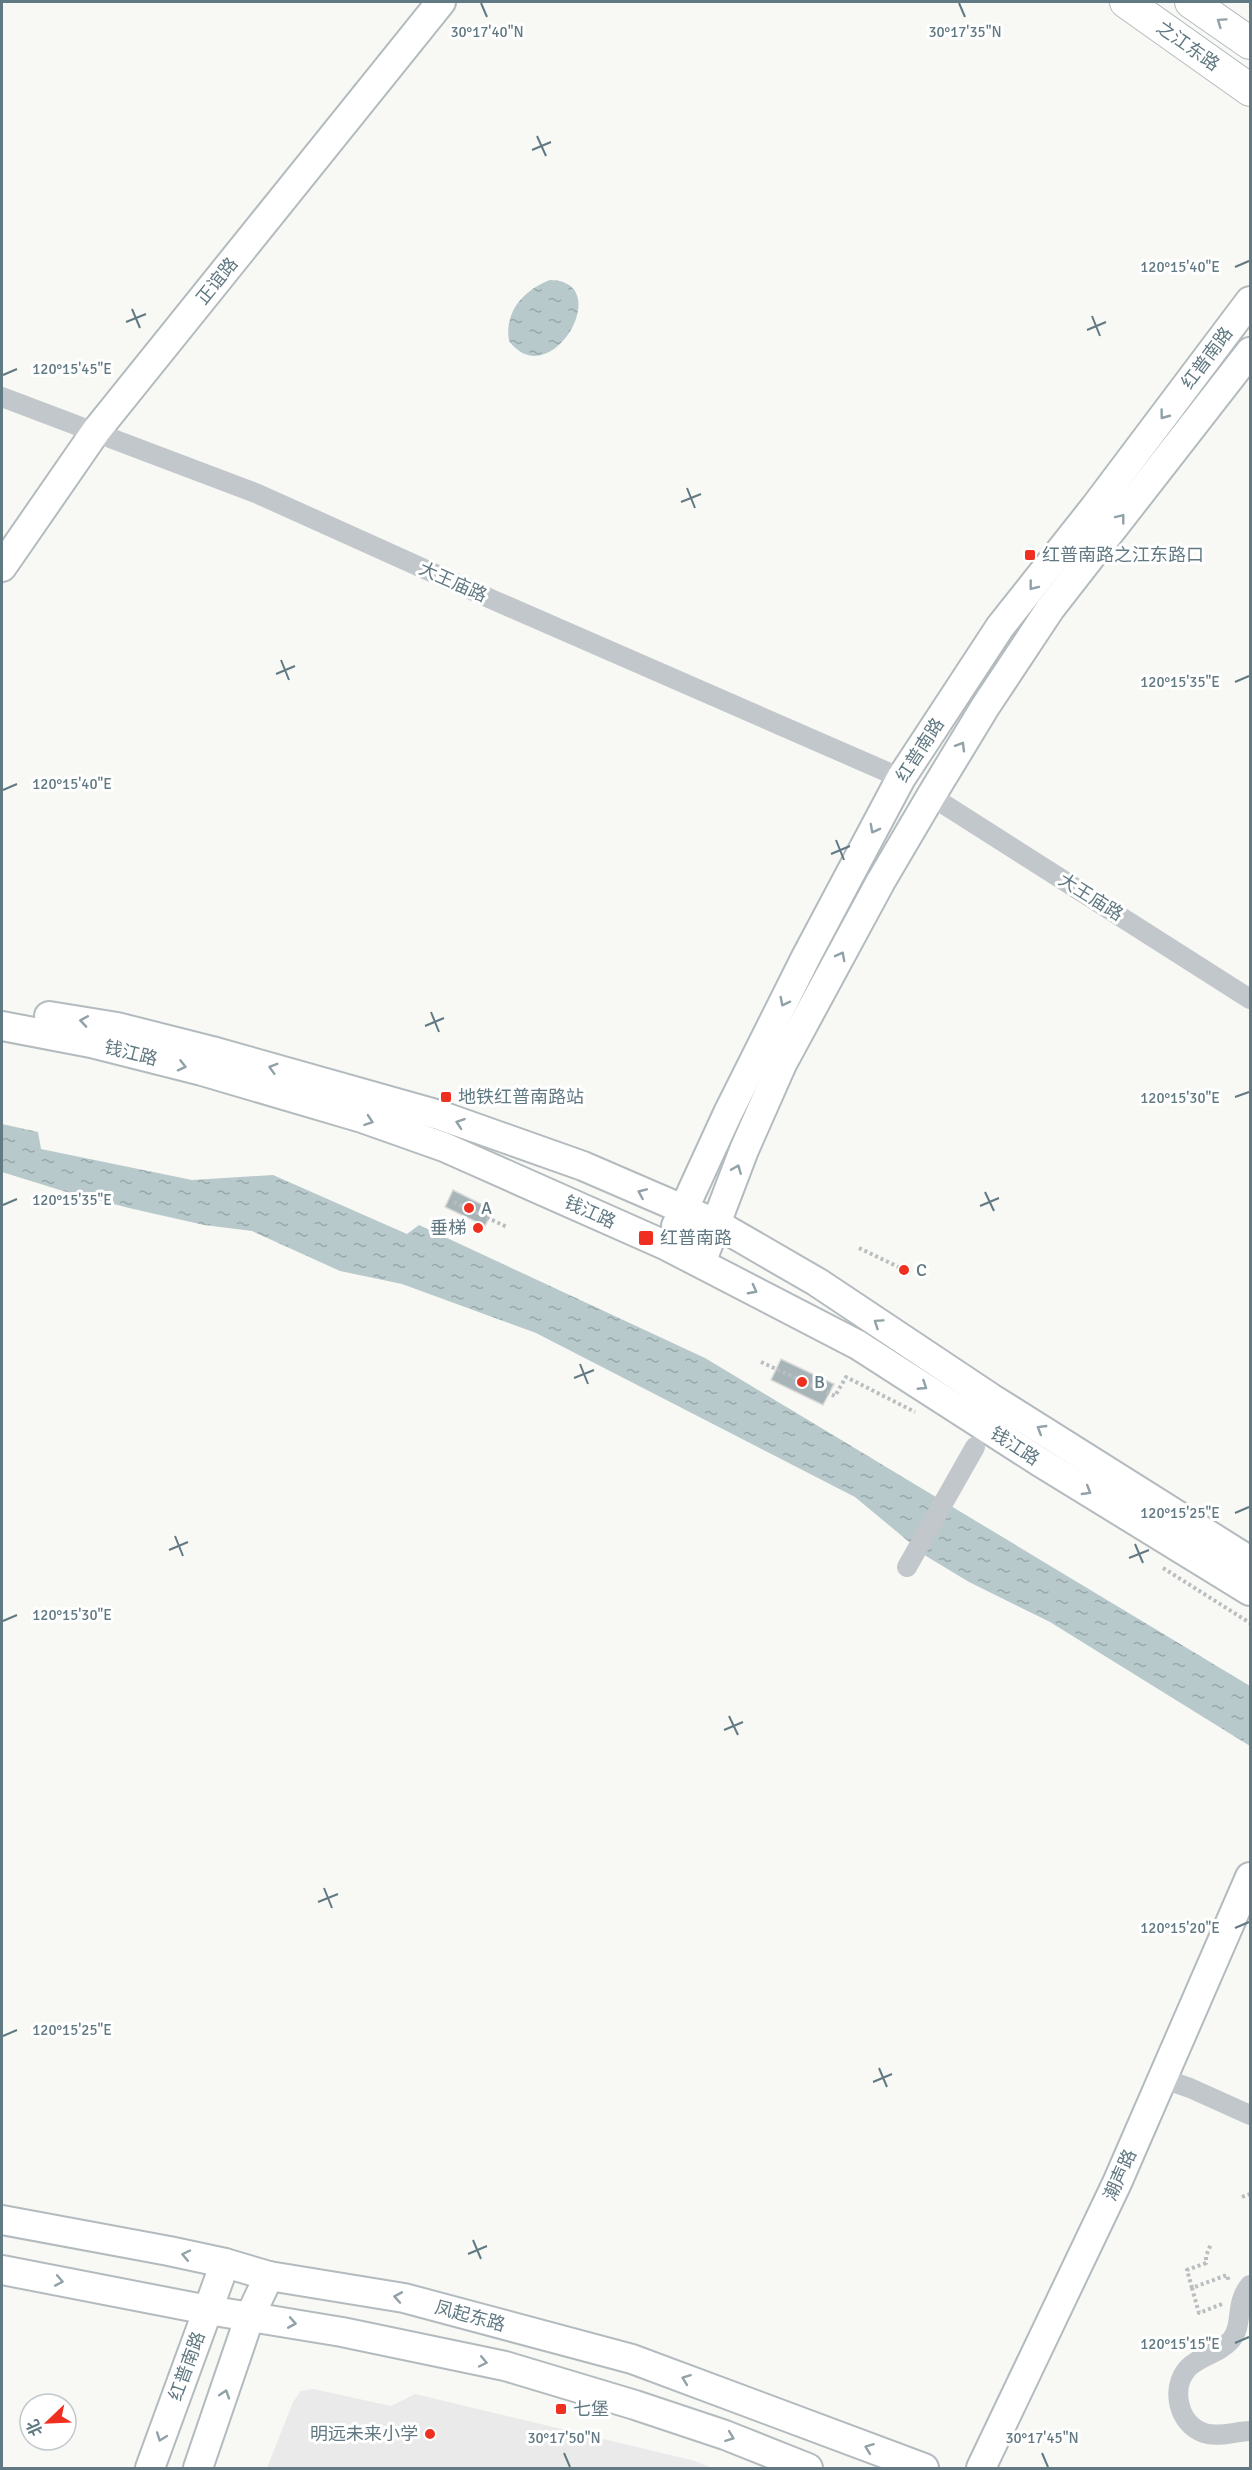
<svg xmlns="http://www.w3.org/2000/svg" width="1252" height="2470" viewBox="0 0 1252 2470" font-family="Signika,'Noto Sans SC',sans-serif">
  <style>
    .built { fill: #e9eae9 }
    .water { fill: url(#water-ripples) }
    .building { fill: #a7b4b8; stroke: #dadad8; stroke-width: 1.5 }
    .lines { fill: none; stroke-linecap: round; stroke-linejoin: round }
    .secondary-casing { stroke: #b3bbbf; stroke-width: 32 }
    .primary-casing { stroke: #b4bbbe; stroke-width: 34 }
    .path { stroke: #b9bec0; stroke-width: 4; stroke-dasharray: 3 3; stroke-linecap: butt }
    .street { stroke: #c1c7ca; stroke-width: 20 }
    .secondary { stroke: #fff; stroke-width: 28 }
    .primary { stroke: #fff; stroke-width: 32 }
    .oneway { stroke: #90a1a8 }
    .ticks { fill: none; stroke: #617982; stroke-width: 2 }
    .poi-dot { fill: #ef2f1f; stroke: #fff; stroke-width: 2 }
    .labels { text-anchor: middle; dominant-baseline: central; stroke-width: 6; stroke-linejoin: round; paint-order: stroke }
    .street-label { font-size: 18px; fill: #617982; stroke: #fff }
    .poi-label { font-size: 18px; fill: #617982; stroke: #fff; text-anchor: start }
    .ticks-label { font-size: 15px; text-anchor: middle; fill: #617982; stroke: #fff; stroke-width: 6; stroke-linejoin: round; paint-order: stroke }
  </style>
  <defs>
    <pattern id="water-ripples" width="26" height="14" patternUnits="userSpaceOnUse" patternTransform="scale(1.5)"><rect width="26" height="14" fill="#b7c9cb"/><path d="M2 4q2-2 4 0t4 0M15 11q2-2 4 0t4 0" fill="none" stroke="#98a8aa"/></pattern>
  </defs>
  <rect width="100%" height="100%" fill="#f8f8f5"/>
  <!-- built -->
  <path class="built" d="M313 2389 391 2406 415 2394 695 2461 712 2468H267L293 2402 301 2391Z"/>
  <!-- water -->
  <g class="water">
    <path d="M550 280C617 281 550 396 509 341 504 311 524 290 550 280Z"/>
    <path d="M2 1124 38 1132 41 1149 192 1180 273 1175 407 1234 419 1225 705 1358 1250 1686V1746L1050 1622 969 1582 926 1556 855 1497 536 1333 402 1284 340 1271 252 1231 204 1225 129 1208 63 1191 2 1172Z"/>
  </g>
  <!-- building -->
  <g class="building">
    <path d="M453 1190 493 1210 485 1226 445 1207Z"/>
    <path d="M781 1359 834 1384 823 1405 771 1380Z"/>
  </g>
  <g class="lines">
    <defs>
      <g id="secondary">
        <path d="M2 567 96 431 441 2"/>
        <path d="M49 1016 117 1027 212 1051 439 1115 583 1166 715 1223 817 1282 991 1398 1250 1561"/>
        <path d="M2 1026 91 1043 202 1071 362 1118 444 1147 667 1246 858 1345 1040 1462 1250 1591"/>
        <path d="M676 1226 728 1113 806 957 901 778 1000 627 1095 507 1250 301"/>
        <path d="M701 1263 744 1150 782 1064 881 881 931 796 985 707 1050 609 1250 352"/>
        <path d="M2 2220 169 2251 225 2263 269 2276 404 2298 632 2359 924 2468"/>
        <path d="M2 2270 208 2310 342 2332 505 2366 635 2405 725 2435 808 2468"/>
        <path d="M150 2468 225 2263"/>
        <path d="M198 2468 250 2316 269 2276"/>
        <path d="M981 2468 1117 2183 1250 1877"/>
      </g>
      <g id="primary">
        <path d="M1126 2 1250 90"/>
        <path d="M1191 2 1250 43"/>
      </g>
    </defs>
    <!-- secondary casing -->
    <use href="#secondary" class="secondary-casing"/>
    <!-- primary casing -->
    <use href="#primary" class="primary-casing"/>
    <!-- path -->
    <g class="path">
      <path d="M454 1202 507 1227"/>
      <path d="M859 1248 911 1273"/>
      <path d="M761 1362 835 1396 846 1377 915 1412"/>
      <path d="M1163 1568 1250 1623"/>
      <path d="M1242 2197 1250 2194"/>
      <path d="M1192 2288 1187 2270 1206 2263V2256L1211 2244"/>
      <path d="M1222 2304 1199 2313 1192 2288 1227 2275 1229 2282"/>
    </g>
    <!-- street -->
    <g class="street">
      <path d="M2 397 258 494 491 599 901 778"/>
      <path d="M931 796 1250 999"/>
      <path d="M907 1567 975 1447"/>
      <path d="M1161 2078 1190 2088 1250 2115"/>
      <path d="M1250 2285C1234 2304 1244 2324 1231 2340 1219 2354 1201 2355 1188 2368 1170 2388 1178 2424 1204 2433 1218 2438 1237 2431 1250 2431"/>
    </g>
    <!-- secondary -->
    <use href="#secondary" class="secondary"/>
    <!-- primary -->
    <use href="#primary" class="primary"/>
  </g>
  <!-- one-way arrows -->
  <defs><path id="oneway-chevron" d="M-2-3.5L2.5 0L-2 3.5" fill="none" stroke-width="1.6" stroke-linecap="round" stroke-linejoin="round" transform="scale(1.5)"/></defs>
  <g class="oneway">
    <use href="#oneway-chevron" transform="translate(1221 22) rotate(-145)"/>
    <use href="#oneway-chevron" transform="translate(1164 415) rotate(127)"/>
    <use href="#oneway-chevron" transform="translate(1121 518) rotate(-52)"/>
    <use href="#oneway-chevron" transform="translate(1033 586) rotate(128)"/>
    <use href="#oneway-chevron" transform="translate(961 746) rotate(-59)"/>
    <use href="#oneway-chevron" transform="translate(874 829) rotate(118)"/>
    <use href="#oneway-chevron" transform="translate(841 956) rotate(-62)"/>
    <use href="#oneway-chevron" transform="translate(784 1002) rotate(117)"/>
    <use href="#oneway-chevron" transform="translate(84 1021) rotate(-171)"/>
    <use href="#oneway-chevron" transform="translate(182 1066) rotate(14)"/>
    <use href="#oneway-chevron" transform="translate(273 1068) rotate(-164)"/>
    <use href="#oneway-chevron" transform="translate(369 1121) rotate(19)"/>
    <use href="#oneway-chevron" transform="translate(460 1123) rotate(-161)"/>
    <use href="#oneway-chevron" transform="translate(737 1169) rotate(-68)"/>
    <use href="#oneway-chevron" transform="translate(642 1193) rotate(-157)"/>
    <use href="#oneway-chevron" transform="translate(753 1290) rotate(28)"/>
    <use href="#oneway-chevron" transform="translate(878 1323) rotate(-146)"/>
    <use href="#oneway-chevron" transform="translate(923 1386) rotate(33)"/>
    <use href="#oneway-chevron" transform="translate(1041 1429) rotate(-149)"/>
    <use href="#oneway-chevron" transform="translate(1087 1491) rotate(31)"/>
    <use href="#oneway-chevron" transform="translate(186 2255) rotate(-168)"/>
    <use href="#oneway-chevron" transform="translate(59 2281) rotate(11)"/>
    <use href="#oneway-chevron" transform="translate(398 2297) rotate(-170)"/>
    <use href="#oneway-chevron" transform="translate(292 2323) rotate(10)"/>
    <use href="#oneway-chevron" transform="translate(483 2362) rotate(12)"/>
    <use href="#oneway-chevron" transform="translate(686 2379) rotate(-159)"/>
    <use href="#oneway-chevron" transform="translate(225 2394) rotate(-72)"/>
    <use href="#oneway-chevron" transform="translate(161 2437) rotate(110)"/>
    <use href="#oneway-chevron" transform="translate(730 2437) rotate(21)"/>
    <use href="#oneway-chevron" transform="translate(869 2448) rotate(-159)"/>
  </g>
  <!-- ticks -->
  <path class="ticks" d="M481 3 487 17M959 3 965 17M537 136 546 156M532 150 551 142M1235 267 1249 261M132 309 140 328M1092 316 1100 336M126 322 146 314M1087 330 1106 322M3 375 17 369M687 488 695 508M681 502 701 494M281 660 289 680M276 674 295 666M1235 682 1249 676M3 790 17 784M836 840 844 860M831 854 850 846M431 1012 439 1032M425 1026 444 1018M1235 1097 1249 1092M985 1192 994 1211M3 1205 17 1199M980 1206 999 1198M580 1364 588 1384M574 1378 594 1370M1235 1513 1249 1507M175 1536 183 1556M1135 1544 1143 1563M169 1550 188 1542M1129 1558 1149 1550M3 1621 17 1615M729 1716 738 1735M724 1730 743 1722M324 1888 332 1908M318 1902 338 1894M1235 1928 1249 1922M3 2036 17 2030M879 2068 887 2087M873 2082 892 2074M473 2240 481 2259M468 2254 487 2246M1235 2343 1249 2337M564 2453 570 2467M1042 2453 1048 2467"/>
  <!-- markers -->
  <g class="poi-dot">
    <rect x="1024" y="549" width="12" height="12" rx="3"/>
    <rect x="440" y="1091" width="12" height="12" rx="3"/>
    <circle cx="469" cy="1208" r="6"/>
    <circle cx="478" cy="1228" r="6"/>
    <rect x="638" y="1230" width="16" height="16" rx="3"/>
    <circle cx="904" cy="1270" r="6"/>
    <circle cx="802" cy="1382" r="6"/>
    <rect x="555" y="2403" width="12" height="12" rx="3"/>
    <circle cx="430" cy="2434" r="6"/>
  </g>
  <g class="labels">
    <!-- street labels -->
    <g class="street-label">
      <text transform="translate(1188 46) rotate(35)">之江东路</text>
      <text transform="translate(217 281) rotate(-51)">正谊路</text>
      <text transform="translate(1207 358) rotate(-53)">红普南路</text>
      <text transform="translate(453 582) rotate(24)">大王庙路</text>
      <text transform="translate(920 750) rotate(-57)">红普南路</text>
      <text transform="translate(1091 897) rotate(32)">大王庙路</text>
      <text transform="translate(131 1053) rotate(14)">钱江路</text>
      <text transform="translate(590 1212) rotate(24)">钱江路</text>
      <text transform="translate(1015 1446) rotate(33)">钱江路</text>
      <text transform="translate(1120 2175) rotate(-66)">潮声路</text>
      <text transform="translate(470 2316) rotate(15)">凤起东路</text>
      <text transform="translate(187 2366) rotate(-70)">红普南路</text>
    </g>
    <!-- poi labels -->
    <g class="poi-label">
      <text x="1042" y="555">红普南路之江东路口</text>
      <text x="458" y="1097">地铁红普南路站</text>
      <text x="481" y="1208">A</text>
      <text x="466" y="1228" text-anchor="end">垂梯</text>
      <text x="660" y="1238">红普南路</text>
      <text x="916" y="1270">C</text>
      <text x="814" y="1382">B</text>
      <text x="573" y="2409">七堡</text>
      <text x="418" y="2434" text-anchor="end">明远未来小学</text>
    </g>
  </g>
  <g class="ticks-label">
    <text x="487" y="37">30°17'40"N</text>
    <text x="965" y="37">30°17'35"N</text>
    <text x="1180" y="272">120°15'40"E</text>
    <text x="72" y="374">120°15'45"E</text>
    <text x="1180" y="687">120°15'35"E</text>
    <text x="72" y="789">120°15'40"E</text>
    <text x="1180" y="1103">120°15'30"E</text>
    <text x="72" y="1205">120°15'35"E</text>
    <text x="1180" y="1518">120°15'25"E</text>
    <text x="72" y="1620">120°15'30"E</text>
    <text x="1180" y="1933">120°15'20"E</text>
    <text x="72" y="2035">120°15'25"E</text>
    <text x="1180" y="2349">120°15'15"E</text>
    <text x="564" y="2443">30°17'50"N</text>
    <text x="1042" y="2443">30°17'45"N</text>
  </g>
  <!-- border -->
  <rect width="1252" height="2470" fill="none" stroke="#617982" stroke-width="6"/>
  <!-- north arrow -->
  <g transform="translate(48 2422) rotate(247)"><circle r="28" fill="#ffffff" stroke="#c0c9cd" stroke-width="1.5"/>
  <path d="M0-4.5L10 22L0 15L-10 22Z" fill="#ef2f1f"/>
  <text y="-9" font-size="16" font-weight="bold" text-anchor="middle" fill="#617982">北</text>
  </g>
</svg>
